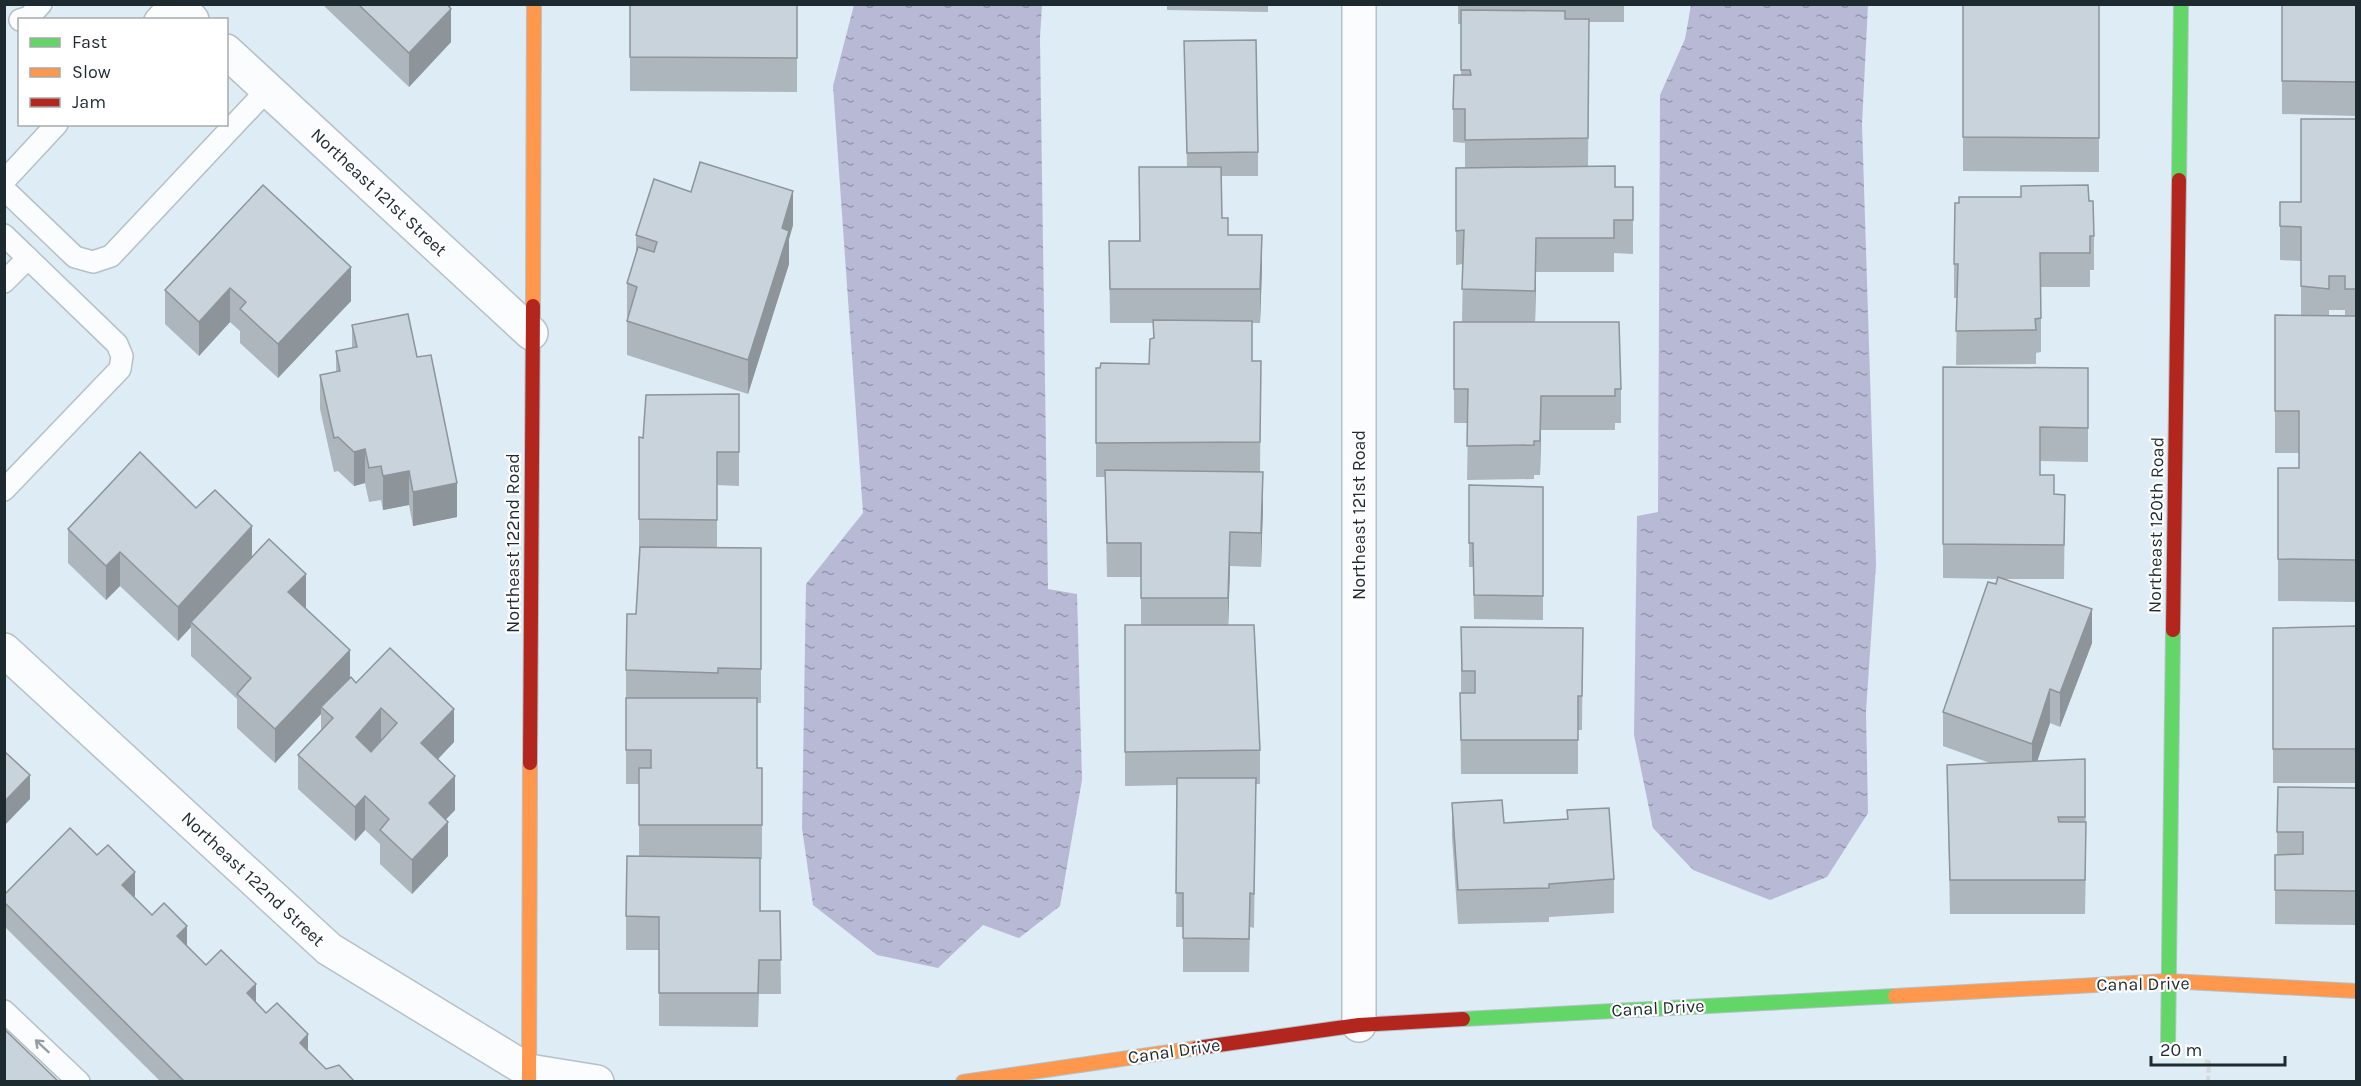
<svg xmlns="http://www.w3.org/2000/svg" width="2361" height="1086" viewBox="0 0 2361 1086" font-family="Karla,sans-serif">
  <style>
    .water { fill: url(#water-ripples) }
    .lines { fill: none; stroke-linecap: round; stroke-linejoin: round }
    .lane-casing { stroke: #b4c1c7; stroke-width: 24 }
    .street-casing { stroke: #b4c1c7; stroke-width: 36 }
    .fast-casing { stroke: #b4c1c7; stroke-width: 16 }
    .slow-casing { stroke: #b4c1c7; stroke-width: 16 }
    .jam-casing { stroke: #b4c1c7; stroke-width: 16 }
    .path { stroke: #d5d9dc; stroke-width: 4; stroke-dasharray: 6 3; stroke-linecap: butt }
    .lane { stroke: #fafcfe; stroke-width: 21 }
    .street { stroke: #fafcfe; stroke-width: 33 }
    .fast { stroke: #63d668; stroke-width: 14 }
    .slow { stroke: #ff974d; stroke-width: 14 }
    .jam { stroke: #b3261e; stroke-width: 14 }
    .wall { fill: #adb5bd; fill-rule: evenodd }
    .shaded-wall { fill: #8d949a }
    .building { fill: #c9d3dc; stroke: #8d949a; stroke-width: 1.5; fill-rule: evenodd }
    .oneway { stroke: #979ea1 }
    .labels { text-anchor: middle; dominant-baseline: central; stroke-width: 4.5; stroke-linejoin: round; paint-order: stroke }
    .street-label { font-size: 18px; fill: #1d2a30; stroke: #fff }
  </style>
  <defs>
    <pattern id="water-ripples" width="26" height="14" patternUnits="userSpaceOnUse" patternTransform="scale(1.5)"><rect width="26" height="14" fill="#b8bad5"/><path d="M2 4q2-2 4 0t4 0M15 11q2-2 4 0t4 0" fill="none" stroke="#9597ad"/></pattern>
  </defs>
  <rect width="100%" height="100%" fill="#deecf5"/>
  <!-- water -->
  <g class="water">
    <path d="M854 5H1042L1040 38 1048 589 1077 594 1082 780 1060 906 1019 938 983 925 938 968 877 955 813 905 802 828 806 584 863 513 833 86Z"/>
    <path d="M1691 5H1868L1862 124 1876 565 1866 711 1868 813 1827 877 1770 900 1693 870 1653 828 1634 735 1637 516 1658 512 1660 95 1685 39Z"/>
  </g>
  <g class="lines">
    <defs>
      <g id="lane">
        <path d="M20 20 29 17 41 4"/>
        <path d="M155 20 169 4"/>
        <path d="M4 181 57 124"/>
        <path d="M4 189 75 257 93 262 111 256 268 89"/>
        <path d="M4 235 117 344 122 356 120 369 4 490"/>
        <path d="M4 282 28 258"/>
        <path d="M4 1011 79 1082"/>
      </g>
      <g id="street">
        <path d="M176 4 192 20"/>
        <path d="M226 51 531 333"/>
        <path d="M4 650 329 949 529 1071 597 1082"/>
        <path d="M1359 1025V4"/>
      </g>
      <g id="fast">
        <path d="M2179 180 2181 4"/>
        <path d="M1463 1019 1895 996"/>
        <path d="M2168 1046 2173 630"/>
      </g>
      <g id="slow">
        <path d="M533 306 534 4"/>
        <path d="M1895 996 2168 981 2356 991"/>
        <path d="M529 1082 530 763"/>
        <path d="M963 1082 1197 1048"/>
      </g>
      <g id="jam">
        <path d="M2173 630 2179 180"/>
        <path d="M530 763 533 306"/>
        <path d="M1197 1048 1359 1025 1463 1019"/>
      </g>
    </defs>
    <!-- lane casing -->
    <use href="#lane" class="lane-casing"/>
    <!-- street casing -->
    <use href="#street" class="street-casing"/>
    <!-- fast casing -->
    <use href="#fast" class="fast-casing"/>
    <!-- slow casing -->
    <use href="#slow" class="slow-casing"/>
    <!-- jam casing -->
    <use href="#jam" class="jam-casing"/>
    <!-- path -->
    <path class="path" d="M2205 1061 2209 1062 2208 1082"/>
    <!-- lane -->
    <use href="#lane" class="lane"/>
    <!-- street -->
    <use href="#street" class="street"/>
    <!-- fast -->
    <use href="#fast" class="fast"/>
    <!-- slow -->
    <use href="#slow" class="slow"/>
    <!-- jam -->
    <use href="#jam" class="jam"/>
  </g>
  <!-- wall -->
  <g class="wall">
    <path d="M322 4H453L450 7 451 42 409 87Z"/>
    <path d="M630 4H797V92L630 91Z"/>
    <path d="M1167 4H1268V12L1167 10Z"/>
    <path d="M1458 4H1624V22H1589L1588 167 1615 187H1633V254L1614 253V272H1536L1535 322 1621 389V423H1615V430H1541L1540 475H1534V479L1467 480 1468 423H1454V322H1462L1463 264 1456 265V168H1465V143L1453 142V109L1461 75V24H1458Z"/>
    <path d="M1963 4 2099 5V172L1963 171Z"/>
    <path d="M2282 4H2356V116L2282 114Z"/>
    <path d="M1184 41 1258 152V176H1222V218L1228 235 1262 268 1260 323H1252V361H1261L1260 472 1263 506 1261 567 1230 566 1228 625 1260 750V784H1256L1254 928 1250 927 1249 972H1183V927H1176L1177 785 1125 786V625H1141V577H1107L1105 477H1096V368L1149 364 1153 338V323H1110L1109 241H1139V167H1187Z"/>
    <path d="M2356 119V602L2278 601V468H2299V453H2275V315H2301V261L2280 260V202H2301ZM2329 310H2345V316L2329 315Z"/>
    <path d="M263 185 351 301 278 378 240 343V331L230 322 199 356 165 324V290Z"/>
    <path d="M2089 201 2094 236V270H2090V287H2041V352L2036 353V364L1956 365 1957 298H1954V264L1959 203Z"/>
    <path d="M793 225 789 239V264L748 394 627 355V321L628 317H627V283L636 254V235Z"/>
    <path d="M352 325 417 357 457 517 413 526 409 505 383 510 381 500 369 502 365 483 354 486 338 471 334 472 320 409V375L336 372V351L352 348Z"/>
    <path d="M1943 367 2088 368V462L2040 461V475L2054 494 2065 495 2064 579H2004L2092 643 2060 727 2050 723 2037 761 2085 759 2086 856 2085 914H1950L1947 765 1990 763 1943 746V712L1997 579 1943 578Z"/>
    <path d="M739 394V486L717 485V548H761V703H757V768H762V859H760V911H780L781 994H759L758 1027 659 1026V950H626V916L639 857V784H626V670L636 614 639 553V437L643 438Z"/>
    <path d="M1469 485 1543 487V620L1474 619 1473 567H1469Z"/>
    <path d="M196 508 252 557 306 608 350 678 454 742 438 759 455 810 446 819 448 856 412 894 380 864V844L365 830 355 841 298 789V755L321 731V714L275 763 237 728V699L191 656V627L178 641 120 586 106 600 68 563V529Z"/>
    <path d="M2356 626V783H2273V628Z"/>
    <path d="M1461 627 1583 628 1582 730H1578V774H1461L1460 693H1461Z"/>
    <path d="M2356 788V925L2275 924V855H2277V832Z"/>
    <path d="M1452 803 1504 823 1567 819V810L1614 879V913L1549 917V922L1458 924 1452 837Z"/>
    <path d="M4 895 135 896 134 897 152 915 187 946 206 965 256 1003 326 1069 355 1082H161L4 926Z"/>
  </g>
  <!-- shaded-wall -->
  <g class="shaded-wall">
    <path d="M451 9V42L409 87V53Z"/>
    <path d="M793 191V225L789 239V264L748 394V360L782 228Z"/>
    <path d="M1262 235V268L1260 323V289Z"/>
    <path d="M1536 238V272L1535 325V291Z"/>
    <path d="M351 267V301L278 378V344Z"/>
    <path d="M230 288V322L199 356V322Z"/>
    <path d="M1541 396V430L1540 475V441Z"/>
    <path d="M365 449V483L354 486V452Z"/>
    <path d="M409 471V505L383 510V476Z"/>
    <path d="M1263 472V506L1261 567V533Z"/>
    <path d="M457 483V517L413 526V492Z"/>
    <path d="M252 526V560L191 622V627L178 641V607Z"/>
    <path d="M1230 532V566L1228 632V598Z"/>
    <path d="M120 552V586L106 600V566Z"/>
    <path d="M306 574V608L288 626V592Z"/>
    <path d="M2092 609V643L2060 727V693Z"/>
    <path d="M350 650V684L321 707V714L275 763V729Z"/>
    <path d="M2050 689V723L2032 777V744Z"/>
    <path d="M381 708V742L356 771V737Z"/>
    <path d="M454 709V742L421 777V743Z"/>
    <path d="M30 775V799L4 826V802Z"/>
    <path d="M455 776V810L429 837V803Z"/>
    <path d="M365 796V830L355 841V807Z"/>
    <path d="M448 822V856L412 894V860Z"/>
    <path d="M135 872V896L122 909V885Z"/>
    <path d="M187 926V950L177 936Z"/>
    <path d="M256 984V1008L247 993Z"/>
    <path d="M308 1034V1058L300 1043Z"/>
  </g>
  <!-- building -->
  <g class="building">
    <path d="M358 4H447L451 9 409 53Z"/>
    <path d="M630 4H797V58L630 57Z"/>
    <path d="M1963 4 2099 5V138L1963 137Z"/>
    <path d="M2282 4H2356V82L2282 81Z"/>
    <path d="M1461 10 1565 11V19H1589L1588 138 1465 140V109H1453L1454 75H1471L1470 70H1461Z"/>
    <path d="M1256 40 1258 152 1187 153 1184 41Z"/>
    <path d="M2301 119H2356V289H2345V276H2329V289L2301 286V227L2280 226V202H2301Z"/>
    <path d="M700 162 793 191 782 228 789 231 748 360 627 321 637 287 627 283 638 247 654 252 657 242 636 235 654 179 691 192Z"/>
    <path d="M1615 166V187H1633V220H1614V238H1536L1535 291 1462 289 1464 230 1456 231V168Z"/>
    <path d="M1139 167H1221L1222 218H1228V235H1262L1260 289H1110L1109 241H1140Z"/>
    <path d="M263 185 351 267 278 344 240 309 246 302 230 288 199 322 165 290Z"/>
    <path d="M2088 185 2089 201H2093L2094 236H2090V253H2040L2041 318 2035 319 2036 330 1956 331 1958 264H1954L1955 203H1959V197H2021V186Z"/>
    <path d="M408 314 417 357 431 355 457 483 413 492 409 471 383 476 381 466 369 468 365 449 354 452 338 437 334 438 320 375 340 371 336 351 357 347 352 325Z"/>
    <path d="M2275 315 2356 316V560L2278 559V468H2299V411H2275Z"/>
    <path d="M1153 320 1252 321V361H1261L1260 442 1096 443V368H1100L1101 363 1149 364 1150 339 1154 338Z"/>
    <path d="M1454 322H1619L1621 389H1615V396H1541L1540 441H1534V445L1467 446 1468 389H1454Z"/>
    <path d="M1943 367 2088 368V428L2040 427V475H2054V494L2065 495 2064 545 1943 544Z"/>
    <path d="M739 394V452H717V520L639 519V437L643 438 646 395Z"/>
    <path d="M140 452 196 508 215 490 252 526 178 607 120 552 106 566 68 529Z"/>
    <path d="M1105 470 1263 472 1261 533 1230 532 1228 598H1141V543H1107Z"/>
    <path d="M1469 485 1543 487V596L1474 595 1473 543H1469Z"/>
    <path d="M269 539 306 574 288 592 350 650 275 729 237 694 251 678 191 622Z"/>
    <path d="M640 547 761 548V669L718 668V673L626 670 627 614H636Z"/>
    <path d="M1998 577 2092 609 2060 693 2050 689 2032 744 1943 712 1988 582 1996 584Z"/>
    <path d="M1125 625H1254L1260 750 1125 752Z"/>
    <path d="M2356 626V749H2273V628Z"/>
    <path d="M1461 627 1583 628 1582 696H1578V740H1461L1460 693H1475V671H1462Z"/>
    <path d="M390 648 454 709 421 743 455 776 429 803 448 822 412 860 380 830 389 819 365 796 355 807 298 755 333 718 321 707 351 677 356 683ZM381 708 397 723 371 752 356 737Z"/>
    <path d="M626 698H757V768H762V825H639V768H651V750H626Z"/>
    <path d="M4 751 30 775 4 802Z"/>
    <path d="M2085 759V817H2058L2059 822H2086L2085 880H1950L1947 765Z"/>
    <path d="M1177 778H1256L1254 894 1250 893 1249 939 1183 938V893H1176Z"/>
    <path d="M2278 787 2356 788V891L2275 890V855L2303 854V832H2277Z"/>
    <path d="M1502 800 1504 823 1568 819 1567 810 1609 808 1614 879 1549 884V888L1458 890 1452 803Z"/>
    <path d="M70 828 97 855 108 845 135 872 122 885 152 915 164 903 187 926 177 936 206 965 221 950 256 984 247 993 266 1013 277 1003 308 1034 300 1043 326 1069 339 1065 355 1082H185L4 902V895Z"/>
    <path d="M627 856 760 858V911H780L781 960H759L758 993H659V917L626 916Z"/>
    <path d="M4 1029 59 1082H4Z"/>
  </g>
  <!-- one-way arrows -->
  <defs><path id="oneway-shaft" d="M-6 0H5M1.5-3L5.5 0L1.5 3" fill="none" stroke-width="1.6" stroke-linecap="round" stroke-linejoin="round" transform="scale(1.5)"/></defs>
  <use class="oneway" href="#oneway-shaft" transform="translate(42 1046) rotate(-137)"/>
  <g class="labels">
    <!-- street labels -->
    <g class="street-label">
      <text transform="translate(379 192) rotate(43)">Northeast 121st Street</text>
      <text transform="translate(1359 515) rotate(-90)">Northeast 121st Road</text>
      <text transform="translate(2156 525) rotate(-89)">Northeast 120th Road</text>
      <text transform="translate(513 543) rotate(-90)">Northeast 122nd Road</text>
      <text transform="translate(253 879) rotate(43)">Northeast 122nd Street</text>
      <text transform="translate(2143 984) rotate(-1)">Canal Drive</text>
      <text transform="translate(1658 1008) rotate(-3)">Canal Drive</text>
      <text transform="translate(1174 1051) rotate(-8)">Canal Drive</text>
    </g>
  </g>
  <!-- border -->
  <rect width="2361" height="1086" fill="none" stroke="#1d2a30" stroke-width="12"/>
  <!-- legend -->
  <rect x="18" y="18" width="210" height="108" fill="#ffffff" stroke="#a5aaac" stroke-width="1.5"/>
  <rect x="30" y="38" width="30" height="9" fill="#63d668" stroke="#a5aaac" stroke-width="1.5"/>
  <text x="72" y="48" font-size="18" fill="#1d2a30">Fast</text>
  <rect x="30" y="68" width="30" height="9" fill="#ff974d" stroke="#a5aaac" stroke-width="1.5"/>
  <text x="72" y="78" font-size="18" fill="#1d2a30">Slow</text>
  <rect x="30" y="98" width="30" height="9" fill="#b3261e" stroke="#a5aaac" stroke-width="1.5"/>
  <text x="72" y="108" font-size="18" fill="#1d2a30">Jam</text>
  <!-- scale -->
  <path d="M2151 1056v9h134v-9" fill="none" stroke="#1d2a30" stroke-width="3"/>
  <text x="2160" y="1056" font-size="18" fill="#1d2a30" stroke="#ffffff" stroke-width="4.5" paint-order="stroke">20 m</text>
</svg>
